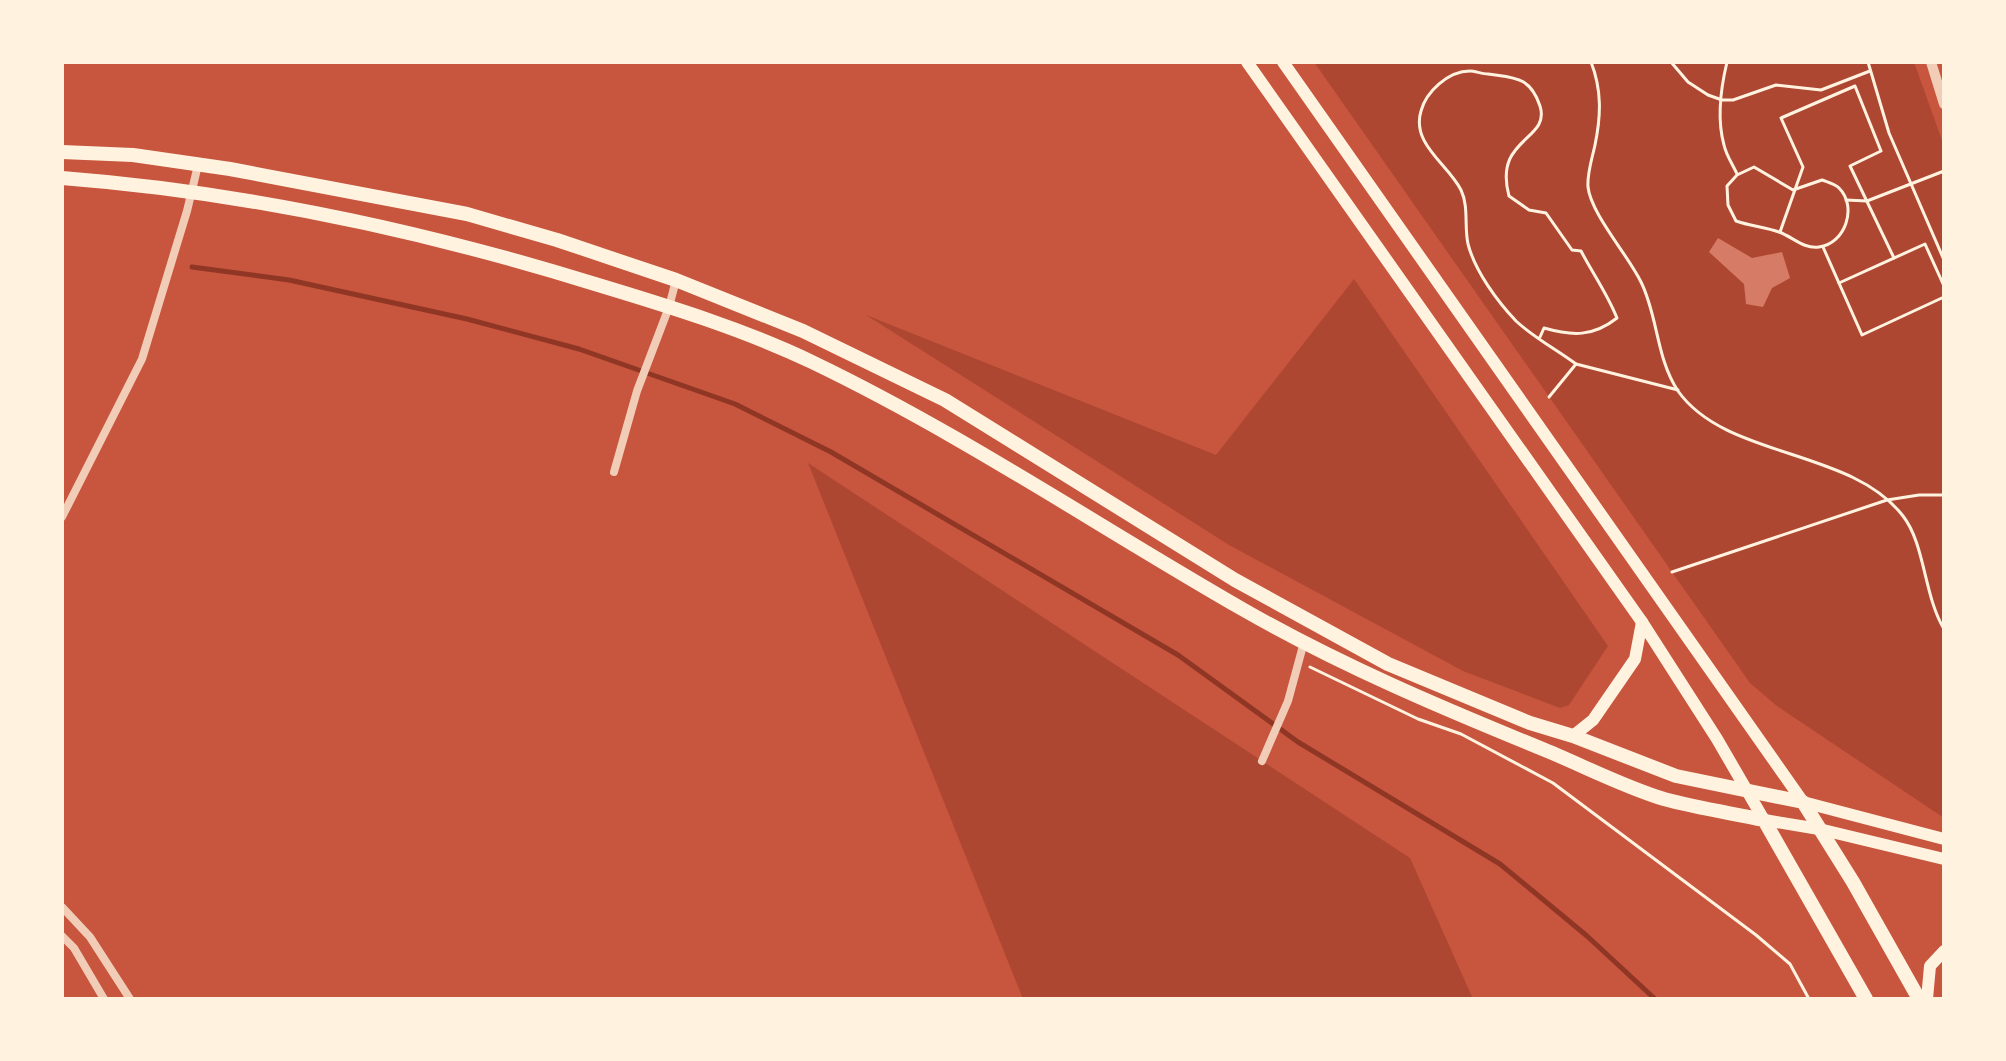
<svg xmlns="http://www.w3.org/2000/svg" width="2006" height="1061" viewBox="0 0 2006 1061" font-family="'Exo 2',sans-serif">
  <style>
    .green { fill: #ae4732 }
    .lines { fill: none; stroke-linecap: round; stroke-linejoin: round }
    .stream { stroke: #8f3625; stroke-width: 5 }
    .building { fill: #d67c66 }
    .path { stroke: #fff3e0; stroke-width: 3 }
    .minor { stroke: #f1ccb7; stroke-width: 8 }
    .tertiary { stroke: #f1ccb7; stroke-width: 10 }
    .secondary { stroke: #fff3e0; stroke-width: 12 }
    .primary { stroke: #fff3e0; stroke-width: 12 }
    .trunk { stroke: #fff3e0; stroke-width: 14 }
  </style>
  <rect width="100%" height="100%" fill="#c8553d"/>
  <!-- green -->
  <g class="green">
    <path d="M1314 62H1914L1944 146V818L1777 706 1750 683Z"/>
    <path d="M1354 279 1608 646 1569 705 1560 708 1463 671 1229 545 866 315 1216 455Z"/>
    <path d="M808 463 1410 858 1473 999H1023Z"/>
  </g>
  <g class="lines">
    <!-- stream -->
    <path class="stream" d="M192 267 289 280 467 319 579 349 735 404 831 452 1178 655 1298 742 1500 864 1587 936 1655 999"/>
  </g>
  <!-- building -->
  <path class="building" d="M1718 238 1752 258 1782 252 1790 278 1772 288 1763 307 1746 304 1744 284 1709 252Z"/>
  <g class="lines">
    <!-- path -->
    <g class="path">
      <path d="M1591 62C1602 90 1601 116 1595 145 1592 159 1587 173 1588 187 1591 214 1628 255 1641 282 1658 316 1656 358 1678 391 1726 459 1851 448 1903 516 1925 544 1924 596 1944 629"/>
      <path d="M1671 62 1688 82 1708 95 1722 100H1733L1776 85 1821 90 1870 71"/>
      <path d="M1727 62C1721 87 1717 120 1724 145 1726 155 1733 165 1737 174"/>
      <path d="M1868 62 1889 133 1944 260"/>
      <path d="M1754 167 1793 190 1822 180C1827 182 1835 184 1839 188 1858 207 1845 244 1819 247 1803 249 1793 237 1779 232 1765 227 1750 226 1736 221L1728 205 1727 186 1737 175Z"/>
      <path d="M1846 200 1867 201 1944 171"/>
      <path d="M1780 232 1803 167 1781 118 1855 86 1881 151 1850 166 1894 258"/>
      <path d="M1823 247 1862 335 1944 297"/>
      <path d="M1839 283 1925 244 1944 286"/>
      <path d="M1540 337 1544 328C1572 336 1593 337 1617 318 1607 293 1593 274 1581 251L1572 250 1546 213 1529 210 1509 196C1493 137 1551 141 1540 106 1530 76 1514 78 1488 74 1482 74 1475 71 1470 71 1448 71 1426 92 1421 111 1411 144 1448 164 1461 190 1469 207 1464 226 1468 244 1475 271 1497 301 1516 321 1533 337 1557 350 1576 364"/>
      <path d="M1549 397 1576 364 1678 390"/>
      <path d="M1672 572 1887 500 1919 495H1944"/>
      <path d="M1310 667 1418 719 1461 734 1553 783 1756 935 1790 964 1809 999"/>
    </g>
    <!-- minor -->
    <g class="minor">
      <path d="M614 472 637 391 669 307 676 280"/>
      <path d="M62 517 142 359 187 211 198 165"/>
      <path d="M1262 761 1288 701 1304 642"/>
      <path d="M62 907 90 937 130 999"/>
      <path d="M62 936 74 948 104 999"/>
    </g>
    <!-- tertiary -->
    <path class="tertiary" d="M1931 62 1944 104"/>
    <!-- secondary -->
    <g class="secondary">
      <path d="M1573 736 1593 720 1635 659 1642 622"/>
      <path d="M1803 802 1944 839"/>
      <path d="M1764 820 1819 829 1944 859"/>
      <path d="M1927 999 1930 966 1944 951"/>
    </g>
    <!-- primary -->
    <g class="primary">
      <path d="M1247 62 1642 622 1717 739 1764 820"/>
      <path d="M1283 62 1803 802"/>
    </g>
    <!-- trunk -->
    <g class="trunk">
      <path d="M62 152 133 155 230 169 467 214 557 240 676 280 803 331 945 400 1235 580 1388 664 1530 723 1573 736 1676 776 1803 802 1853 882 1919 999"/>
      <path d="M62 178C243 192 421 230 595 284 668 306 743 329 812 362 962 434 1099 527 1244 610 1340 665 1442 708 1545 750 1584 766 1624 787 1664 799 1697 808 1731 813 1764 820L1866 999"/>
    </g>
  </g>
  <!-- border -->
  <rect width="2006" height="1061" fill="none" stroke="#fff3e0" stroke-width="128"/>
</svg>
